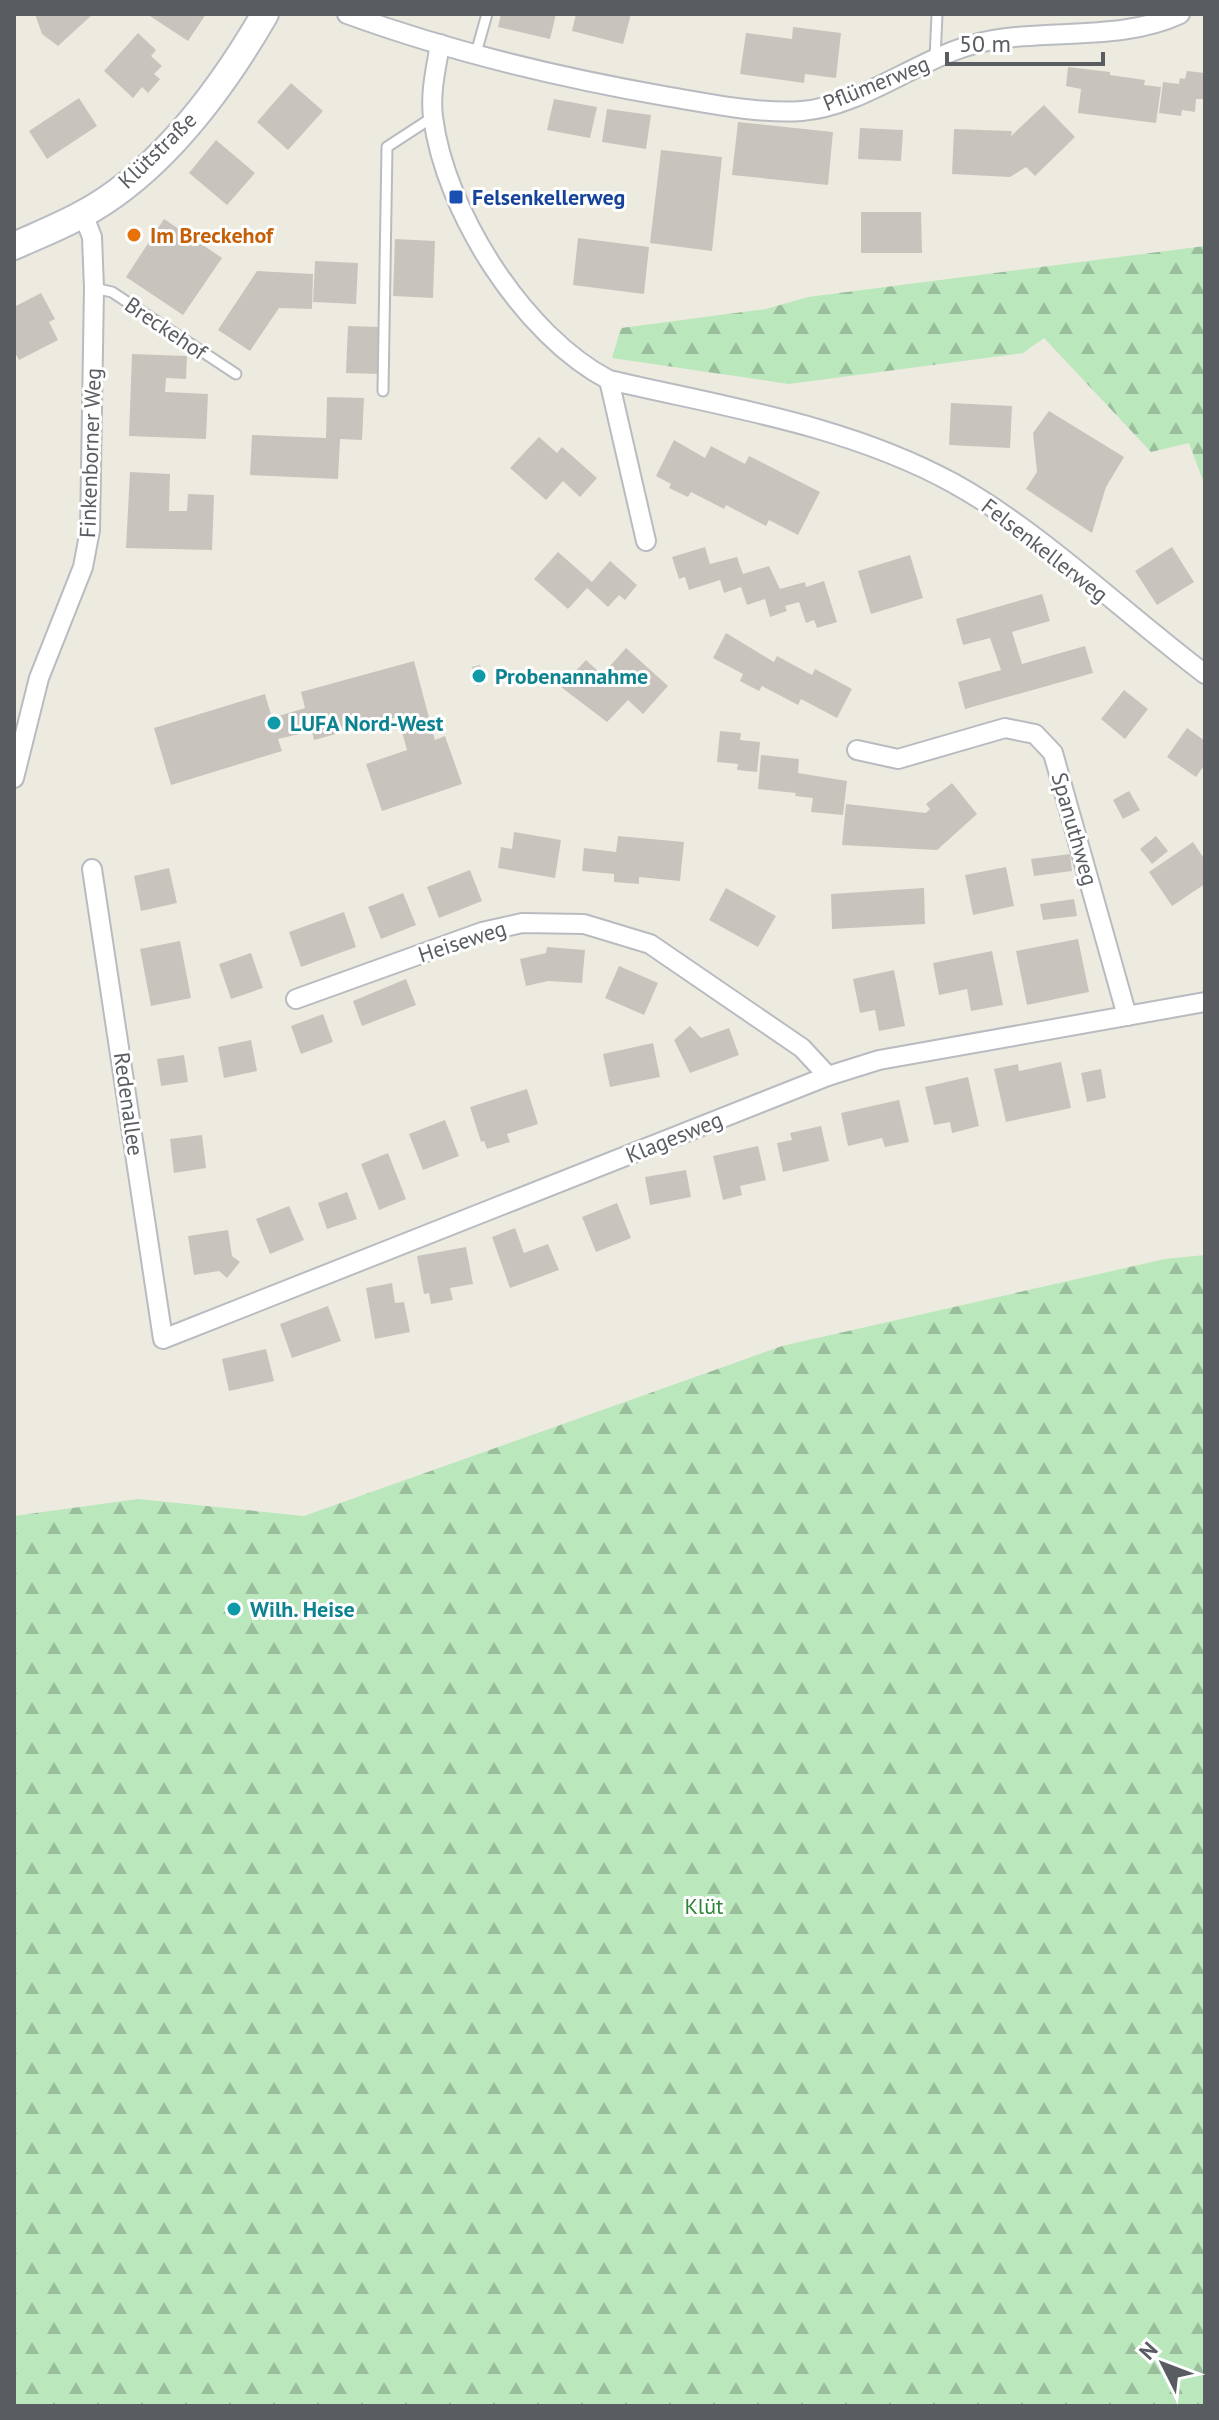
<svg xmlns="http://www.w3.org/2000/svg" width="1219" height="2420" viewBox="0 0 1219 2420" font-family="'PT Sans',sans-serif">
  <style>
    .forest { fill: url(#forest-firs) }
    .building { fill: #c8c4bd }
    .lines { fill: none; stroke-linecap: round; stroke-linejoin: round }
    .service-casing { stroke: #b8bbc0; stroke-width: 13 }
    .minor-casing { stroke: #b8bbc0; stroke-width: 22 }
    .secondary-casing { stroke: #b9bcc3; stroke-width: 30 }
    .service { stroke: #fff; stroke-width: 9 }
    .minor { stroke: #fff; stroke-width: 18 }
    .secondary { stroke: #fff; stroke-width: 26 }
    .transit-dot { fill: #1a4fb4; stroke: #fff; stroke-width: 3 }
    .food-dot { fill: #e8710a; stroke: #fff; stroke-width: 3 }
    .culture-dot { fill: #0f9aa8; stroke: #fff; stroke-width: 3 }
    .labels { text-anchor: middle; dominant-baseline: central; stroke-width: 6; stroke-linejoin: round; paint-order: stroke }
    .street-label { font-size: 22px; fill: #595d62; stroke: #fff }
    .transit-label { font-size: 22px; font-weight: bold; fill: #164399; stroke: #fff; text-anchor: start }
    .food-label { font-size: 22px; font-weight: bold; fill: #c56008; stroke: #fff; text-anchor: start }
    .culture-label { font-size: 22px; font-weight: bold; fill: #0d838f; stroke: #fff; text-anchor: start }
    .park-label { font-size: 22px; fill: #2e8437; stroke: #fff }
  </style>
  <defs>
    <pattern id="forest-firs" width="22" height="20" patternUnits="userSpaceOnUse" patternTransform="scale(2)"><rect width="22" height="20" fill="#bae7bc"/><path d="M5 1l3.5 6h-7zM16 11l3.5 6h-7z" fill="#9abe9c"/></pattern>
  </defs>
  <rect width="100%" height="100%" fill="#edebe0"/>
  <!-- forest -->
  <g class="forest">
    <path d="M1205 246V486L1189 443 1151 452 1044 338 1023 353 789 384 612 358 621 328 766 309 808 297Z"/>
    <path d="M1205 1255V2406H14V1516L138 1499 304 1516 782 1346 1165 1259Z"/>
  </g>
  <!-- building -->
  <g class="building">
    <path d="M35 14H93L58 46 42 34Z"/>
    <path d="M147 14H206L188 41Z"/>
    <path d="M501 14H556L550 39 498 27Z"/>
    <path d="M576 14H631L623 44 572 31Z"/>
    <path d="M793 27 841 33 836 78 805 74 804 83 740 74 746 33 792 39Z"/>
    <path d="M138 33 156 50 151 56 162 66 154 74 160 79 148 93 142 87 133 98 104 71Z"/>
    <path d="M1068 67 1110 72V75L1145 80 1144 85 1161 87 1156 123 1078 113 1081 89 1066 86Z"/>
    <path d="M1187 71 1205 73V99H1196L1195 112 1182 110 1181 116 1159 113 1163 82 1179 84 1180 78 1185 79Z"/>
    <path d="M291 83 323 111 288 150 257 122Z"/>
    <path d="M79 98 97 126 47 159 29 131Z"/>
    <path d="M554 99 597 107 590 138 547 130Z"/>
    <path d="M1044 105 1075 137 1035 176 1026 167 1010 177 952 174 954 129 1012 131 1011 136Z"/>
    <path d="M607 109 651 115 646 149 602 142Z"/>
    <path d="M738 122 833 132 828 185 732 175Z"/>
    <path d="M860 128 903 130 901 161 858 159Z"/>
    <path d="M216 140 255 173 227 205 189 173Z"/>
    <path d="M661 150 722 157 712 251 650 243Z"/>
    <path d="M861 212H921L922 253H861Z"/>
    <path d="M164 219 222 258 183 315 126 277Z"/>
    <path d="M578 238 649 247 644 294 573 285Z"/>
    <path d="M395 239 435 241 433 298 393 296Z"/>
    <path d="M315 261 358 263 356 304 313 302Z"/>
    <path d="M257 271 313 274 312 309 279 308 250 351 218 330Z"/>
    <path d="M41 293 55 319 49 322 58 340 19 360 14 351V307Z"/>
    <path d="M348 326 379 327 377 374 346 373Z"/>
    <path d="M132 354 187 356 186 379 166 378 165 392 208 394 206 439 129 436Z"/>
    <path d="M327 397 364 398 362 440 340 439 338 479 250 475 252 435 326 438Z"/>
    <path d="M951 403 1012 406 1010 448 949 445Z"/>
    <path d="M1049 411 1124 457 1106 487 1092 533 1026 489 1037 472 1033 433Z"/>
    <path d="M539 437 557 453 562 447 597 478 580 497 563 481 546 500 510 468Z"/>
    <path d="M674 440 705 458 711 446 745 464 749 456 820 492 798 535 769 520 766 526 726 505 724 509 691 492 688 497 669 488 671 484 656 476Z"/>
    <path d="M130 472 170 474 169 511H187L188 494 214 495 212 550 126 548Z"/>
    <path d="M705 547 710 564 737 557 743 574 769 566 780 589 805 582 806 587 824 581 837 622 817 628 814 620 806 623 799 602 785 606 787 611 770 617 765 599 747 605 741 587 724 593 720 580 689 590 685 577 679 579 672 557Z"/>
    <path d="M1172 547 1194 582 1157 605 1135 571Z"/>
    <path d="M558 552 592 582 610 561 637 585 625 600 619 595 608 607 587 588 568 609 534 579Z"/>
    <path d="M910 555 923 598 871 614 858 571Z"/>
    <path d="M1042 594 1050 621 1012 632 1022 664 1085 646 1093 673 965 709 958 682 1001 670 990 638 963 645 956 619Z"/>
    <path d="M726 633 774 662 777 656 812 675 815 669 852 689 837 718 801 699 798 705 762 686 759 691 740 681 743 674 713 658Z"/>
    <path d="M626 648 668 686 643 714 628 700 607 722 561 687 586 660 602 675Z"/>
    <path d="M414 661 435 740 445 736 462 784 382 811 366 764 407 750 398 717 314 740 312 731 278 739 282 751 171 785 154 728 265 694 272 718 305 708 301 692Z"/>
    <path d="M480 665 485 684 477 686 472 667Z"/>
    <path d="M1124 690 1148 709 1125 739 1101 719Z"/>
    <path d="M1187 728 1205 741V764L1196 777 1167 757Z"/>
    <path d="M720 731 741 733 740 740 760 742 757 772 737 770 738 764 717 762Z"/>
    <path d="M761 755 799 759 798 773 847 781 843 815 811 812 813 798 795 796 796 793 758 789Z"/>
    <path d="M952 783 977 814 937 850 842 845 846 804 926 813 930 809 926 804Z"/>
    <path d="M1129 791 1140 810 1123 819 1113 800Z"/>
    <path d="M514 832 561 840 555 878 498 868 501 847 512 849Z"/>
    <path d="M618 836 684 842 680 881 639 877V884L614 882V874L582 871 584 848 616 852Z"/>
    <path d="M1156 836 1168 851 1152 864 1140 849Z"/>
    <path d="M1193 842 1205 860V884L1172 906 1149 872Z"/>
    <path d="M1070 854 1072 871 1034 876 1031 859Z"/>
    <path d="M1006 867 1014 906 973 915 965 875Z"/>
    <path d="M169 868 177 903 141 911 134 876Z"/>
    <path d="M470 870 482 901 439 918 427 887Z"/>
    <path d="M726 888 776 916 758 947 709 920Z"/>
    <path d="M924 888 925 924 832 929 831 894Z"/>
    <path d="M403 893 416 925 381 939 368 907Z"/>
    <path d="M1074 899 1077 916 1043 920 1040 904Z"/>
    <path d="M344 912 356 947 301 967 289 932Z"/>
    <path d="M1078 939 1089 992 1027 1005 1016 951Z"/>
    <path d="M180 941 191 998 151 1006 140 949Z"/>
    <path d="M547 947 585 950 582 983 548 981 526 986 520 959 546 953Z"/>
    <path d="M992 951 1003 1005 971 1011 967 989 939 995 933 963Z"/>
    <path d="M251 953 263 988 231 999 219 964Z"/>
    <path d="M619 966 658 983 644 1015 605 998Z"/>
    <path d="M894 970 905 1026 879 1031 875 1010 860 1013 853 979Z"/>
    <path d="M406 979 416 1005 362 1026 353 1001Z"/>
    <path d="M323 1014 333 1042 301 1054 291 1026Z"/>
    <path d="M690 1026 701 1038 729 1028 739 1055 690 1073 674 1040Z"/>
    <path d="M251 1040 257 1071 224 1078 218 1047Z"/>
    <path d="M653 1043 660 1077 610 1087 603 1054Z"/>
    <path d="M184 1055 188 1082 161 1086 157 1059Z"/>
    <path d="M1061 1062 1071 1108 1006 1122 994 1069 1018 1064 1019 1071Z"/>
    <path d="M1101 1069 1106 1098 1087 1102 1081 1073Z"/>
    <path d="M968 1077 979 1126 952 1133 950 1122 934 1125 925 1087Z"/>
    <path d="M527 1089 538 1124 507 1134 510 1142 487 1149 484 1141 481 1142 470 1107Z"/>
    <path d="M899 1100 909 1142 885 1147 882 1138 848 1146 841 1113Z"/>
    <path d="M445 1120 459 1156 423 1170 409 1134Z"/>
    <path d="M821 1126 829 1161 783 1172 777 1143 792 1140 790 1133Z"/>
    <path d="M202 1135 206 1168 174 1173 170 1139Z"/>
    <path d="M758 1146 766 1180 740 1186 742 1195 723 1200 713 1156Z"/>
    <path d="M388 1153 406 1199 379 1210 361 1164Z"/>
    <path d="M686 1170 691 1197 650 1205 645 1177Z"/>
    <path d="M347 1192 357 1219 327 1229 318 1203Z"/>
    <path d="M617 1203 631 1238 596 1252 582 1217Z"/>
    <path d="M289 1206 304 1240 270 1254 256 1219Z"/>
    <path d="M515 1228 524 1253 548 1244 559 1270 510 1288 492 1237Z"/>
    <path d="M228 1230 232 1256 240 1262 227 1278 219 1271 194 1275 188 1236Z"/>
    <path d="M466 1247 473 1284 450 1288 453 1300 431 1304 429 1293 424 1294 417 1256Z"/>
    <path d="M392 1283 395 1303 404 1302 410 1332 375 1339 366 1288Z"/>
    <path d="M328 1306 341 1341 292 1358 280 1324Z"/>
    <path d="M266 1349 274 1381 229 1391 222 1359Z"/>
  </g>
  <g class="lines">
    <defs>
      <g id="service">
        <path d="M476 53 487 14"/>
        <path d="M935 59 937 14"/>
        <path d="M94 288 112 292 236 374"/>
        <path d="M383 391 387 147 433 117"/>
      </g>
      <g id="minor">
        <path d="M347 14C451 52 561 78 670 97 712 104 759 114 802 111 864 106 922 55 983 42 1047 28 1120 42 1180 14"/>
        <path d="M440 44C436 69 430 92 433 117 445 212 524 336 609 380 725 407 847 425 953 483 1040 531 1124 613 1205 674"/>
        <path d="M609 380 646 541"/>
        <path d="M857 750 898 759 1005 728 1035 734 1053 753 1127 1016"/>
        <path d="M14 778 39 678 83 567 90 530 94 288 92 237 83 214"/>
        <path d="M92 869 163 1339 828 1076 879 1060 1205 1002"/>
        <path d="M296 999 482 932 522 923 584 924 650 944 802 1048 828 1076"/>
      </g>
      <path id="secondary" d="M14 246C36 236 59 227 81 215 160 173 221 90 265 14"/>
    </defs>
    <!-- service casing -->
    <use href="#service" class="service-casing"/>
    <!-- minor casing -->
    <use href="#minor" class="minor-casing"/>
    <!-- secondary casing -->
    <use href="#secondary" class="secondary-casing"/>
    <!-- service -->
    <use href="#service" class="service"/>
    <!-- minor -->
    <use href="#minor" class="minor"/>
    <!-- secondary -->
    <use href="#secondary" class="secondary"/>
  </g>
  <!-- markers -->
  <rect class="transit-dot" x="448" y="189" width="16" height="16" rx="4"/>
  <circle class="food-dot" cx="134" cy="235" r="8"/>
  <g class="culture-dot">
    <circle cx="479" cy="676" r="8"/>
    <circle cx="274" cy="723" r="8"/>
    <circle cx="234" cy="1609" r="8"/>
  </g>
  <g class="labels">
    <!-- street labels -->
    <g class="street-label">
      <text transform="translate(876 83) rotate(-22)">Pflümerweg</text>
      <text transform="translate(157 150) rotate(-44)">Klütstraße</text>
      <text transform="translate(166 328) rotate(34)">Breckehof</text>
      <text transform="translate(90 453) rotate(-88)">Finkenborner Weg</text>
      <text transform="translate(1045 550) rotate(38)">Felsenkellerweg</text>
      <text transform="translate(1075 829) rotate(74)">Spanuthweg</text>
      <text transform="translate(462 941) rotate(-18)">Heiseweg</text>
      <text transform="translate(129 1104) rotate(82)">Redenallee</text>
      <text transform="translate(674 1137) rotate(-22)">Klagesweg</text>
    </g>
    <!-- transit labels -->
    <g class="transit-label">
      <text x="472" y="197">Felsenkellerweg</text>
    </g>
    <!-- food labels -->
    <g class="food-label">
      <text x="150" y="235">Im Breckehof</text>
    </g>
    <!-- culture labels -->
    <g class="culture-label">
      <text x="495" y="676">Probenannahme</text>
      <text x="290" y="723">LUFA Nord-West</text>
      <text x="250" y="1609">Wilh. Heise</text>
    </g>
    <!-- park labels -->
    <g class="park-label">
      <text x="704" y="1906">Klüt</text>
    </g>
  </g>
  <!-- border -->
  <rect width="1219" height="2420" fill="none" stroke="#595d62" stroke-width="32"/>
  <!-- north arrow -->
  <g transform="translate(1163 2364) rotate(312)" stroke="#ffffff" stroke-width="6" paint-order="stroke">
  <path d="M0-6L14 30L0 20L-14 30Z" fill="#595d62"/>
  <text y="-12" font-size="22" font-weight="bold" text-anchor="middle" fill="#595d62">N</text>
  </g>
  <!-- scale -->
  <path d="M947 52v12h156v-12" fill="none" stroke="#595d62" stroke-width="4"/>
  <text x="959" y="52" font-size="24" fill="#595d62" stroke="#ffffff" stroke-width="6" paint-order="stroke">50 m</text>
</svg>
